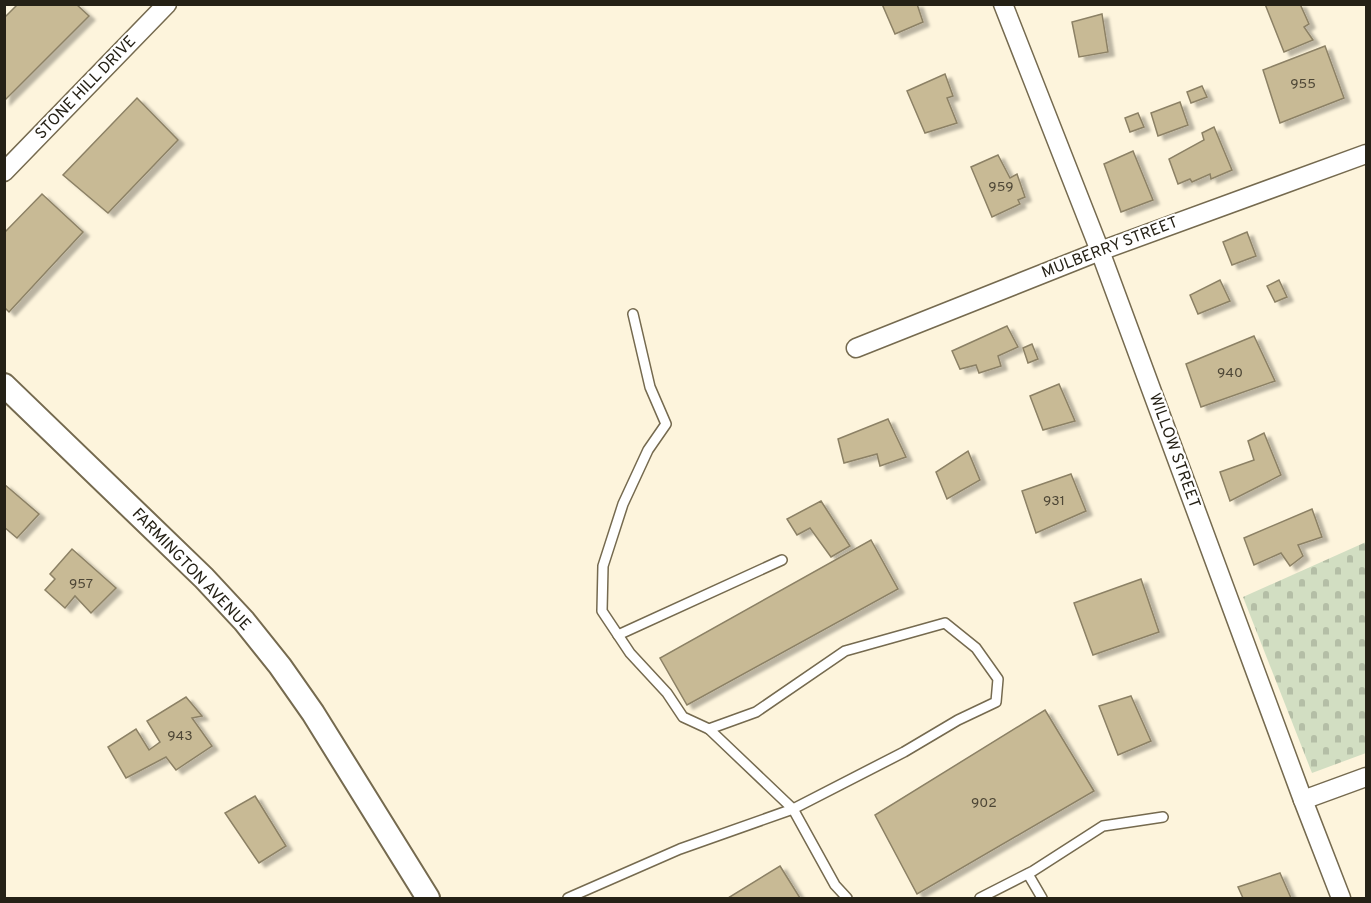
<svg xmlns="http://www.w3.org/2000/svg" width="1371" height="903" viewBox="0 0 1371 903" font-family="Overpass,sans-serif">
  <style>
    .cemetery { fill: url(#cemetery-stones) }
    .building { fill: #c8ba95; stroke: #8c8165; stroke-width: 1.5; filter: url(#shadow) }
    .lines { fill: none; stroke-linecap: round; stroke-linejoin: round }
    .service-casing { stroke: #756a4f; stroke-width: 12 }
    .minor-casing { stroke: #756a4f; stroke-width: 21 }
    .tertiary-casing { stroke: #756a4f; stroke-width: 26 }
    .service { stroke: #fff; stroke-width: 9 }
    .minor { stroke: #fff; stroke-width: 18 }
    .tertiary { stroke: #fff; stroke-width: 22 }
    .labels { text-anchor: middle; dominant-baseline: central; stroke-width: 4.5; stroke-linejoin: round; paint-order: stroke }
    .number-label { font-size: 14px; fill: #4e4736 }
    .street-label { font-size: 16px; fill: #252116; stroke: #fff }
  </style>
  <defs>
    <pattern id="cemetery-stones" width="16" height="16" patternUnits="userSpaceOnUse" patternTransform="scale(1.5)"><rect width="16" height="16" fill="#d2dec2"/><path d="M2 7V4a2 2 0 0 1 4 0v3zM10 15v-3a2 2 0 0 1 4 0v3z" fill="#b4bea6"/></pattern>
    <filter id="shadow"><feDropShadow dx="6" dy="4" stdDeviation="1.5" flood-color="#0004"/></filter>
  </defs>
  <rect width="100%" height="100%" fill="#fdf4dc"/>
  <!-- cemetery -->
  <path class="cemetery" d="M1366 542V753L1312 773 1243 597Z"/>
  <!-- building -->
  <g class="building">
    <path d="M18 4H76L89 16 4 101V18Z"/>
    <path d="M882 4H917L923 22 895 34Z"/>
    <path d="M1265 4H1300L1309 24 1304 27 1313 40 1284 52Z"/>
    <path d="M1102 14 1108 52 1079 57 1072 22Z"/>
    <path d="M1325 46 1344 98 1280 123 1263 70Z"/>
    <path d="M945 74 953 96 947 98 957 123 925 133 907 91Z"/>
    <path d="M1202 86 1207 97 1191 103 1187 92Z"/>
    <path d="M137 98 178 140 108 213 63 175Z"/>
    <path d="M1180 102 1188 125 1158 136 1151 113Z"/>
    <path d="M1138 113 1144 127 1130 132 1125 118Z"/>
    <path d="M1214 127 1232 170 1211 179 1210 174 1192 182 1190 179 1178 184 1169 159 1204 140 1202 133Z"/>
    <path d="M1133 151 1153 200 1121 212 1104 164Z"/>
    <path d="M998 155 1010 178 1017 174 1025 197 1018 200 1020 204 992 217 971 167Z"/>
    <path d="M42 194 83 232 9 312 4 307V233Z"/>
    <path d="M1247 232 1256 256 1232 265 1223 242Z"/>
    <path d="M1220 280 1230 301 1198 314 1190 295Z"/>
    <path d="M1279 280 1287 297 1275 302 1267 286Z"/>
    <path d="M1007 326 1018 347 998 356 1001 366 979 373 976 365 960 369 952 351Z"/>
    <path d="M1254 336 1275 381 1201 407 1186 364Z"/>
    <path d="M1032 344 1038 359 1028 363 1023 348Z"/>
    <path d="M1059 384 1075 421 1043 430 1030 396Z"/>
    <path d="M888 419 906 457 880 466 877 454 844 463 838 439Z"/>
    <path d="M1264 433 1281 475 1230 501 1220 472 1254 460 1248 441Z"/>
    <path d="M968 451 980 480 947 499 936 472Z"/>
    <path d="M1071 474 1086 511 1036 533 1022 491Z"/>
    <path d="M4 484 39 514 17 538 4 527Z"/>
    <path d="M821 501 850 546 831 557 810 528 797 535 787 519Z"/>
    <path d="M1312 509 1322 537 1298 545 1303 556 1290 566 1281 553 1254 565 1244 538Z"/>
    <path d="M871 540 898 589 687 705 660 658Z"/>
    <path d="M72 549 116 588 91 613 75 596 65 608 45 590 55 579 50 574Z"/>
    <path d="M1141 579 1159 632 1093 655 1074 603Z"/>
    <path d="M1131 696 1151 741 1118 755 1099 706Z"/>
    <path d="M186 697 202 716 192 718 212 746 176 770 166 757 126 778 108 747 136 729 149 750 160 742 147 721Z"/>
    <path d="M1045 710 1094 791 917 894 875 815Z"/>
    <path d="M255 796 286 846 259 863 225 813Z"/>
    <path d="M780 866 800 898H728Z"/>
    <path d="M1280 873 1291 898H1243L1238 887Z"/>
  </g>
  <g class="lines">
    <defs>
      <g id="service">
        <path d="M618 635 782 560"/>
        <path d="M709 729 793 809 835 885 847 898"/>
        <path d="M1028 874 1042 898"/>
        <path d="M568 898 680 849 793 809 904 752 958 720 996 702 998 679 976 648 945 623 845 651 756 712 709 729 683 717 667 693 630 653 602 611 603 566 623 504 648 450 666 424 650 387 633 314"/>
        <path d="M980 898 1033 871 1103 826 1163 817"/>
      </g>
      <g id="minor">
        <path d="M1003 4 1100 251 1303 800 1341 898"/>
        <path d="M4 172 167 4"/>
        <path d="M856 348 1100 251 1366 154"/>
        <path d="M1303 800 1366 777"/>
      </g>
      <path id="tertiary" d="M4 385 204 578 244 621 280 666 313 713 428 898"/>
    </defs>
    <!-- service casing -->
    <use href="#service" class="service-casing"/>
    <!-- minor casing -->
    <use href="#minor" class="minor-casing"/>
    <!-- tertiary casing -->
    <use href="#tertiary" class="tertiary-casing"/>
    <!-- service -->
    <use href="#service" class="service"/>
    <!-- minor -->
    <use href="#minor" class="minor"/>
    <!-- tertiary -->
    <use href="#tertiary" class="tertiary"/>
  </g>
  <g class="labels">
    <!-- number labels -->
    <g class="number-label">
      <text x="1303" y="84">955</text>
      <text x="1001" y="187">959</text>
      <text x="1230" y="373">940</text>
      <text x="1054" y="501">931</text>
      <text x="81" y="584">957</text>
      <text x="180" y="736">943</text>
      <text x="984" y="803">902</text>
    </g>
    <!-- street labels -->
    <g class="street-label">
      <text transform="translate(86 88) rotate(-46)">STONE HILL DRIVE</text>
      <text transform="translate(1110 248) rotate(-21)">MULBERRY STREET</text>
      <text transform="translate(1174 451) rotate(70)">WILLOW STREET</text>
      <text transform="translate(191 570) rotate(46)">FARMINGTON AVENUE</text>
    </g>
  </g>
  <!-- border -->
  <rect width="1371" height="903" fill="none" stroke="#252116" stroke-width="12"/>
</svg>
